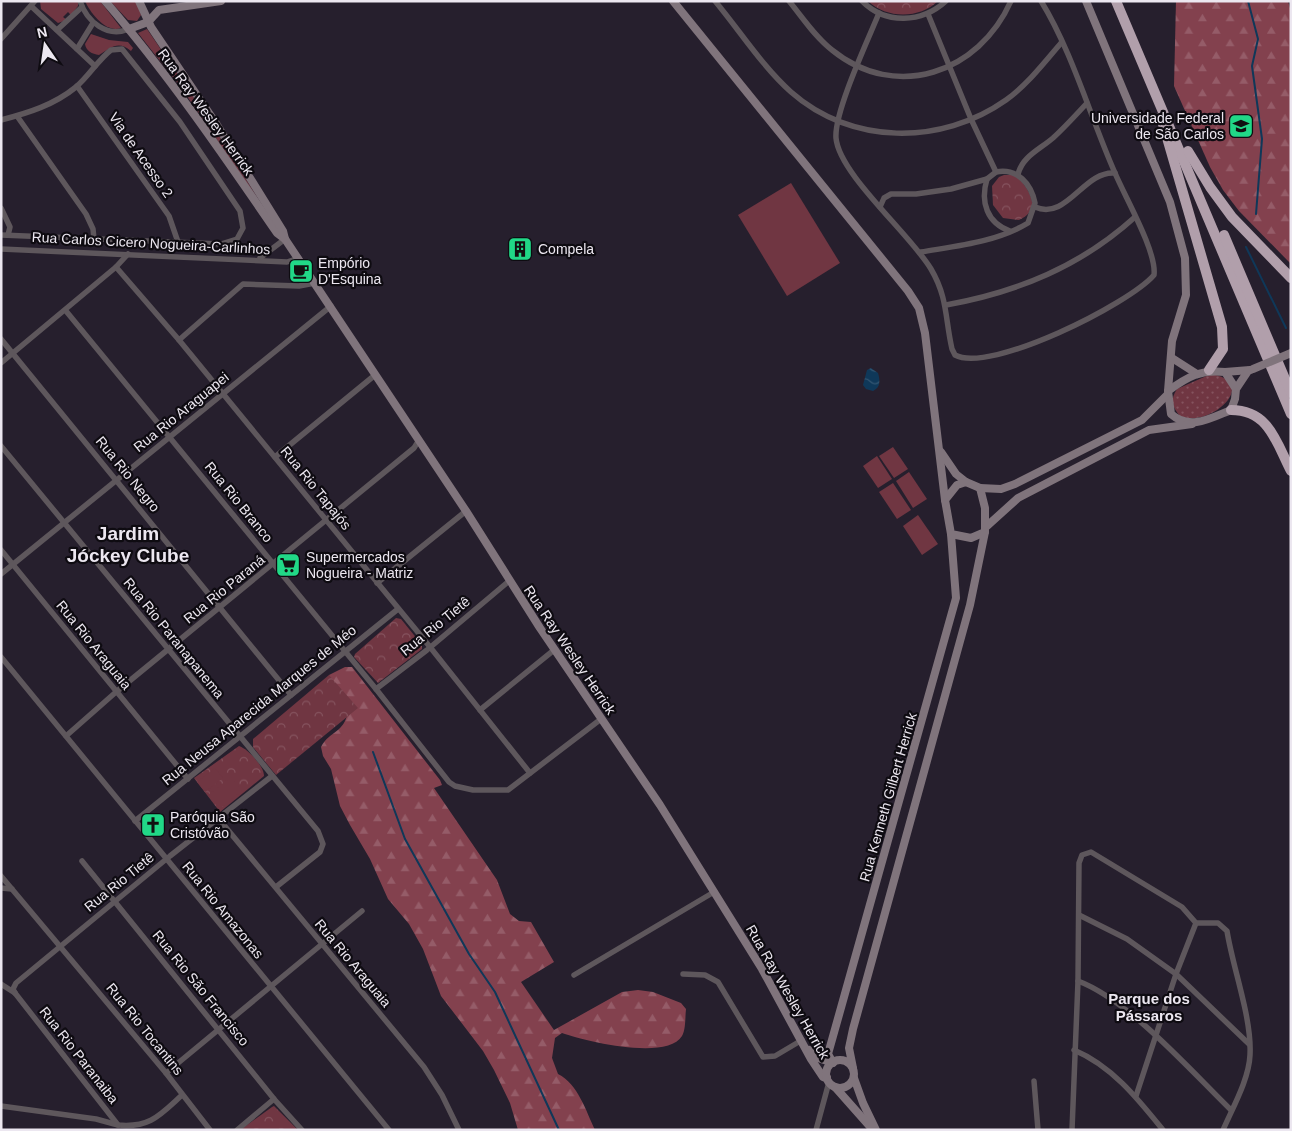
<svg xmlns="http://www.w3.org/2000/svg" width="1292" height="1131" viewBox="0 0 1292 1131" font-family="Arial,sans-serif">
  <style>
    .grass { fill: url(#grass-dots) }
    .forest { fill: url(#forest-firs) }
    .park { fill: url(#park-crowns) }
    .garden { fill: #703642 }
    .water { fill: url(#water-waves) }
    .lines { fill: none; stroke-linecap: round; stroke-linejoin: round }
    .stream { stroke: #0f3859; stroke-width: 2 }
    .street { stroke: #5e575c; stroke-width: 5.5 }
    .secondary { stroke: #80747c; stroke-width: 8 }
    .highway { stroke: #b19fab; stroke-width: 10 }
    .secondary-bridge { stroke: #80747c; stroke-width: 8 }
    .labels { text-anchor: middle; dominant-baseline: central; stroke-width: 4.5; stroke-linejoin: round; paint-order: stroke }
    .street-label { font-size: 14px; fill: #ece7f0; stroke: #0e0b11 }
    .poi-label { font-size: 14px; fill: #ece7f0; stroke: #0e0b11; text-anchor: start }
    .neighbourhood-label { font-size: 15px; font-weight: bold; fill: #ece7f0; stroke: #0e0b11 }
    .district-label { font-size: 19px; font-weight: bold; fill: #ece7f0; stroke: #0e0b11 }
  </style>
  <defs>
    <pattern id="grass-dots" width="8" height="8" patternUnits="userSpaceOnUse" patternTransform="scale(1.25)"><rect width="8" height="8" fill="#703642"/><path d="M2 2h.1M6 6h.1" fill="none" stroke="#85535e" stroke-width="1.8" stroke-linecap="round"/></pattern>
    <pattern id="forest-firs" width="22" height="20" patternUnits="userSpaceOnUse" patternTransform="scale(1.25)"><rect width="22" height="20" fill="#83414e"/><path d="M5 1l3.5 6h-7zM16 11l3.5 6h-7z" fill="#955c68"/></pattern>
    <pattern id="park-crowns" width="20" height="18" patternUnits="userSpaceOnUse" patternTransform="scale(1.25)"><rect width="20" height="18" fill="#703642"/><path d="M2 6a3 3 0 1 1 6 0M12 15a3 3 0 1 1 6 0" fill="none" stroke="#85535e"/></pattern>
    <pattern id="water-waves" width="16" height="10" patternUnits="userSpaceOnUse" patternTransform="scale(1.25)"><rect width="16" height="10" fill="#0f3859"/><path d="M0 5q4-4 8 0t8 0" fill="none" stroke="#325571"/></pattern>
  </defs>
  <rect width="100%" height="100%" fill="#261f2d"/>
  <!-- grass -->
  <path class="grass" d="M1211 374C1261 382 1210 429 1180 416 1172 407 1170 399 1177 389Z"/>
  <!-- forest -->
  <g class="forest">
    <path d="M1176 1H1288L1291 12V264L1239 211 1223 190 1210 167 1174 86Z"/>
    <path d="M345 667H352L440 780 442 785 434 788 497 880 510 914 519 921 531 922 554 962 521 982 554 1030 622 992 638 990 653 992 681 1003 686 1009C685 1017 686 1029 682 1036 667 1061 584 1041 562 1033L555 1038 552 1058 558 1074C578 1084 586 1111 595 1130H518L510 1103 494 1070 483 1051 441 996 423 949 409 924 388 899 370 859 350 825 340 806 331 769 323 756 321 747C330 730 344 734 348 711L332 693 329 675Z"/>
  </g>
  <!-- park -->
  <g class="park">
    <path d="M868 1H938C919 19 887 19 868 1Z"/>
    <path d="M1004 175H1016C1028 188 1044 209 1019 220L1003 218 993 205 992 186 999 177Z"/>
    <path d="M396 618 401 619 422 645V649L378 683 354 657 355 654Z"/>
    <path d="M329 675 358 708 276 775 253 747V739Z"/>
    <path d="M239 746C248 749 264 766 264 776L220 812 194 778Z"/>
    <path d="M274 1106 298 1130H240L272 1107Z"/>
  </g>
  <!-- garden -->
  <g class="garden">
    <path d="M40 1H78V6L71 15 68 12 63 17 67 20 58 23 41 9Z"/>
    <path d="M85 1H100L121 28C107 34 90 13 85 1Z"/>
    <path d="M110 1H137L141 15 137 21 128 20Z"/>
    <path d="M147 29 211 123 260 202 182 89 138 33Z"/>
    <path d="M91 34 109 40 128 42 133 48 131 51C118 40 111 48 99 55 92 54 86 51 85 44Z"/>
    <path d="M791 183 840 263 787 296 738 215Z"/>
    <path d="M893 447 908 469 894 478 879 456Z"/>
    <path d="M877 456 892 479 878 488 863 466Z"/>
    <path d="M909 472 927 499 913 508 896 481Z"/>
    <path d="M893 483 911 510 897 519 879 492Z"/>
    <path d="M918 515 938 544 922 555 903 526Z"/>
    <path d="M215 768 223 778 205 792 197 782Z"/>
    <path d="M231 777 242 791 219 809 208 795Z"/>
  </g>
  <!-- water -->
  <path class="water" d="M871 368 878 373C880 380 881 387 873 391L866 389 863 385 867 370Z"/>
  <g class="lines">
    <!-- stream -->
    <g class="stream">
      <path d="M1248 1 1258 39 1252 66 1262 139 1256 214"/>
      <path d="M1246 247 1286 328"/>
      <path d="M373 752 405 839 469 954 495 992 559 1130"/>
    </g>
    <!-- street -->
    <g class="street">
      <path d="M80 1C87 22 107 38 129 29"/>
      <path d="M715 1C740 31 762 66 791 92 851 145 941 146 1006 100 1027 85 1044 63 1061 43"/>
      <path d="M789 1C803 18 815 37 832 50 896 102 979 73 1011 1"/>
      <path d="M862 1C886 25 922 23 946 1"/>
      <path d="M31 6 95 66"/>
      <path d="M879 13C868 40 834 112 836 138 839 174 911 235 931 269 948 298 945 319 952 349L955 355C990 374 1129 304 1154 275 1157 252 1125 197 1115 173 1091 119 1072 51 1041 1"/>
      <path d="M928 14 971 119 996 172"/>
      <path d="M57 30 82 7"/>
      <path d="M1 39 35 1"/>
      <path d="M77 49 93 23"/>
      <path d="M77 86 169 216 178 242"/>
      <path d="M17 116 86 214 93 229 94 239"/>
      <path d="M1 120C28 113 54 105 76 87 89 76 98 60 111 50L122 49 180 122 240 211 243 228 237 239 221 244 1 235"/>
      <path d="M1018 174C1023 156 1039 150 1053 138 1065 127 1076 115 1087 103"/>
      <path d="M987 179C980 202 987 223 1010 231"/>
      <path d="M880 207 884 198 891 194H916L951 189 987 179 996 172C1018 168 1031 184 1035 203L1028 223C997 242 956 246 921 252"/>
      <path d="M1035 207C1067 221 1084 170 1115 173"/>
      <path d="M1 208 10 227 8 235"/>
      <path d="M1 249 287 262 299 258"/>
      <path d="M260 258 285 239"/>
      <path d="M116 267 179 340 430 647 530 773"/>
      <path d="M946 305C1018 292 1081 266 1135 217"/>
      <path d="M66 311 376 689 449 782 455 786 473 790H508L601 719"/>
      <path d="M1 339 291 695"/>
      <path d="M179 340 243 284 299 286 315 283"/>
      <path d="M1 363 116 267 128 254"/>
      <path d="M1 446 318 831 323 844 320 852 276 887"/>
      <path d="M275 457 375 375"/>
      <path d="M1 550 188 779"/>
      <path d="M1 574 331 306"/>
      <path d="M377 583 466 511"/>
      <path d="M1 657 389 1130"/>
      <path d="M376 689 427 650 509 581"/>
      <path d="M480 710 554 650"/>
      <path d="M66 736 116 692 414 448 419 440"/>
      <path d="M218 818 424 1067 442 1095 459 1130"/>
      <path d="M135 821 398 609"/>
      <path d="M82 861 274 1099 302 1130"/>
      <path d="M1 876 166 1073 210 1130"/>
      <path d="M1 888 12 889"/>
      <path d="M1079 915 1127 939 1176 974 1249 1044"/>
      <path d="M683 974 705 975 718 982 763 1057 775 1056 802 1040"/>
      <path d="M574 975 714 892"/>
      <path d="M1078 981C1129 1000 1191 1071 1231 1110"/>
      <path d="M1 984 15 993"/>
      <path d="M15 993 13 989 16 983 170 856 272 776"/>
      <path d="M15 993 118 1125C150 1128 160 1115 182 1095"/>
      <path d="M1074 1050C1112 1066 1138 1099 1163 1130"/>
      <path d="M166 1073 362 911"/>
      <path d="M1034 1081 1038 1130"/>
      <path d="M1136 1096 1176 974 1196 923"/>
      <path d="M1 1106 96 1119 118 1125"/>
      <path d="M237 1130 274 1099"/>
      <path d="M816 1130 829 1082"/>
      <path d="M1072 1130 1078 981 1079 863 1082 855 1091 852 1182 907 1196 923H1218L1227 931C1233 969 1252 1018 1250 1055 1249 1079 1233 1107 1223 1130"/>
    </g>
    <!-- secondary -->
    <g class="secondary">
      <path d="M105 1C168 74 222 153 277 233L285 239"/>
      <path d="M139 1 151 27 217 125 283 231 285 239 466 511 540 628 660 805 762 969 811 1059 823 1077 827 1078"/>
      <path d="M673 1 908 291 919 308 925 333 945 500"/>
      <path d="M1086 1 1170 202 1185 258 1186 295 1172 341 1168 391"/>
      <path d="M129 29 148 22 159 10 221 1"/>
      <path d="M1172 358 1197 374"/>
      <path d="M1225 372 1250 370"/>
      <path d="M1236 389 1225 372C1201 369 1187 377 1168 391L1171 414C1190 431 1211 418 1231 410L1235 399 1236 389 1248 371"/>
      <path d="M941 452 956 474 966 482"/>
      <path d="M966 482 980 488 985 508V532L971 538 951 534 945 500 957 485Z"/>
      <path d="M980 488 1001 489 1015 484 1142 420 1167 395"/>
      <path d="M987 526 1018 498 1149 430 1192 424"/>
      <path d="M809 1050 818 1058 833 1063"/>
      <circle cx="840" cy="1074" r="14"/>
      <path d="M833 1063 828 1054 956 598 951 534"/>
      <path d="M853 1068 849 1048 853 1029 970 605 985 532"/>
      <path d="M854 1078 863 1103 876 1130"/>
      <path d="M835 1087 873 1130"/>
    </g>
    <!-- highway -->
    <g class="highway">
      <path d="M1116 1 1291 414"/>
      <path d="M1161 117 1222 327 1223 349 1209 370"/>
      <path d="M1188 151 1210 187 1232 217 1291 278"/>
      <path d="M1224 235 1291 393"/>
      <path d="M1231 410C1269 410 1276 442 1291 471"/>
    </g>
    <!-- secondary-bridge -->
    <path class="secondary-bridge" d="M1253 369 1291 353"/>
  </g>
  <!-- icons -->
  <defs>
    <symbol id="university-square" viewBox="-11 -11 22 22"><rect x="-9" y="-9" width="18" height="18" rx="4" fill="#21d887" stroke="#0e0b11"/><path d="M0-5L7-2L0 1L-7-2ZM-4 1L0 2.5L4 1V4Q0 6-4 4Z" fill="#111"/></symbol>
    <symbol id="building-square" viewBox="-11 -11 22 22"><rect x="-9" y="-9" width="18" height="18" rx="4" fill="#21d887" stroke="#0e0b11"/><path d="M-4-6H4V6H1V3H-1V6H-4ZM-2.5-4.3h1.7v1.8h-1.7ZM.8-4.3h1.7v1.8H.8ZM-2.5-1h1.7V.8h-1.7ZM.8-1h1.7V.8H.8Z" fill="#111"/></symbol>
    <symbol id="cafe-square" viewBox="-11 -11 22 22"><rect x="-9" y="-9" width="18" height="18" rx="4" fill="#21d887" stroke="#0e0b11"/><path d="M-5.5-4.5H6V0H3Q3 3.5 0 3.5H-2.5Q-5.5 3.5-5.5 0ZM3-3.2v2h1.7v-2ZM-6 4.5H4V6H-6Z" fill="#111"/></symbol>
    <symbol id="supermarket-square" viewBox="-11 -11 22 22"><rect x="-9" y="-9" width="18" height="18" rx="4" fill="#21d887" stroke="#0e0b11"/><path d="M-6-5.5h2.5l.6 2H6L4.5 2H-2.5L-4.4-4H-6ZM-1.5 3.2a1.3 1.3 0 1 0 .1 0ZM3 3.2a1.3 1.3 0 1 0 .1 0Z" fill="#111"/></symbol>
    <symbol id="church-square" viewBox="-11 -11 22 22"><rect x="-9" y="-9" width="18" height="18" rx="4" fill="#21d887" stroke="#0e0b11"/><path d="M-1.2-6h2.4v3.5h3.3v2.4h-3.3V6h-2.4V-.1h-3.3v-2.4h3.3Z" fill="#111"/></symbol>
  </defs>
  <g fill-rule="evenodd">
    <use href="#university-square" x="1227" y="112" width="28" height="28"/>
    <use href="#building-square" x="506" y="235" width="28" height="28"/>
    <use href="#cafe-square" x="287" y="257" width="28" height="28"/>
    <use href="#supermarket-square" x="274" y="551" width="28" height="28"/>
    <use href="#church-square" x="139" y="811" width="28" height="28"/>
  </g>
  <g class="labels">
    <!-- street labels -->
    <g class="street-label">
      <text transform="translate(206 112) rotate(54)">Rua Ray Wesley Herrick</text>
      <text transform="translate(141 155) rotate(55)">Via de Acesso 2</text>
      <text transform="translate(151 243) rotate(3)">Rua Carlos Cicero Nogueira-Carlinhos</text>
      <text transform="translate(181 412) rotate(-39)">Rua Rio Araguapei</text>
      <text transform="translate(128 474) rotate(51)">Rua Rio Negro</text>
      <text transform="translate(316 488) rotate(51)">Rua Rio Tapajós</text>
      <text transform="translate(239 502) rotate(51)">Rua Rio Branco</text>
      <text transform="translate(224 589) rotate(-39)">Rua Rio Paraná</text>
      <text transform="translate(435 626) rotate(-39)">Rua Rio Tietê</text>
      <text transform="translate(174 638) rotate(51)">Rua Rio Paranapanema</text>
      <text transform="translate(94 645) rotate(51)">Rua Rio Araguaia</text>
      <text transform="translate(570 650) rotate(56)">Rua Ray Wesley Herrick</text>
      <text transform="translate(259 705) rotate(-39)">Rua Neusa Aparecida Marques de Méo</text>
      <text transform="translate(888 797) rotate(-74)">Rua Kenneth Gilbert Herrick</text>
      <text transform="translate(119 882) rotate(-39)">Rua Rio Tietê</text>
      <text transform="translate(223 910) rotate(51)">Rua Rio Amazonas</text>
      <text transform="translate(353 963) rotate(50)">Rua Rio Araguaia</text>
      <text transform="translate(201 988) rotate(51)">Rua Rio São Francisco</text>
      <text transform="translate(788 992) rotate(60)">Rua Ray Wesley Herrick</text>
      <text transform="translate(145 1029) rotate(51)">Rua Rio Tocantins</text>
      <text transform="translate(79 1055) rotate(52)">Rua Rio Paranaiba</text>
    </g>
    <!-- poi labels -->
    <g class="poi-label">
      <text x="1224" y="118" text-anchor="end">Universidade Federal<tspan x="1224" dy="16">de São Carlos</tspan></text>
      <text x="538" y="249">Compela</text>
      <text x="318" y="263">Empório<tspan x="318" dy="16">D'Esquina</tspan></text>
      <text x="306" y="557">Supermercados<tspan x="306" dy="16">Nogueira - Matriz</tspan></text>
      <text x="170" y="817">Paróquia São<tspan x="170" dy="16">Cristóvão</tspan></text>
    </g>
    <!-- neighbourhood labels -->
    <g class="neighbourhood-label">
      <text x="1149" y="998">Parque dos<tspan x="1149" dy="17">Pássaros</tspan></text>
    </g>
    <!-- district labels -->
    <g class="district-label">
      <text x="128" y="533">Jardim<tspan x="128" dy="22">Jóckey Clube</tspan></text>
    </g>
  </g>
  <!-- border -->
  <rect width="1292" height="1131" fill="none" stroke="#ece7f0" stroke-width="5"/>
  <!-- north arrow -->
  <g transform="translate(45 45) rotate(347)" stroke="#0e0b11" stroke-width="4" paint-order="stroke">
  <path d="M0-4L9 19L0 12L-9 19Z" fill="#ece7f0"/>
  <text y="-8" font-size="14" font-weight="bold" text-anchor="middle" fill="#ece7f0">N</text>
  </g>
</svg>
